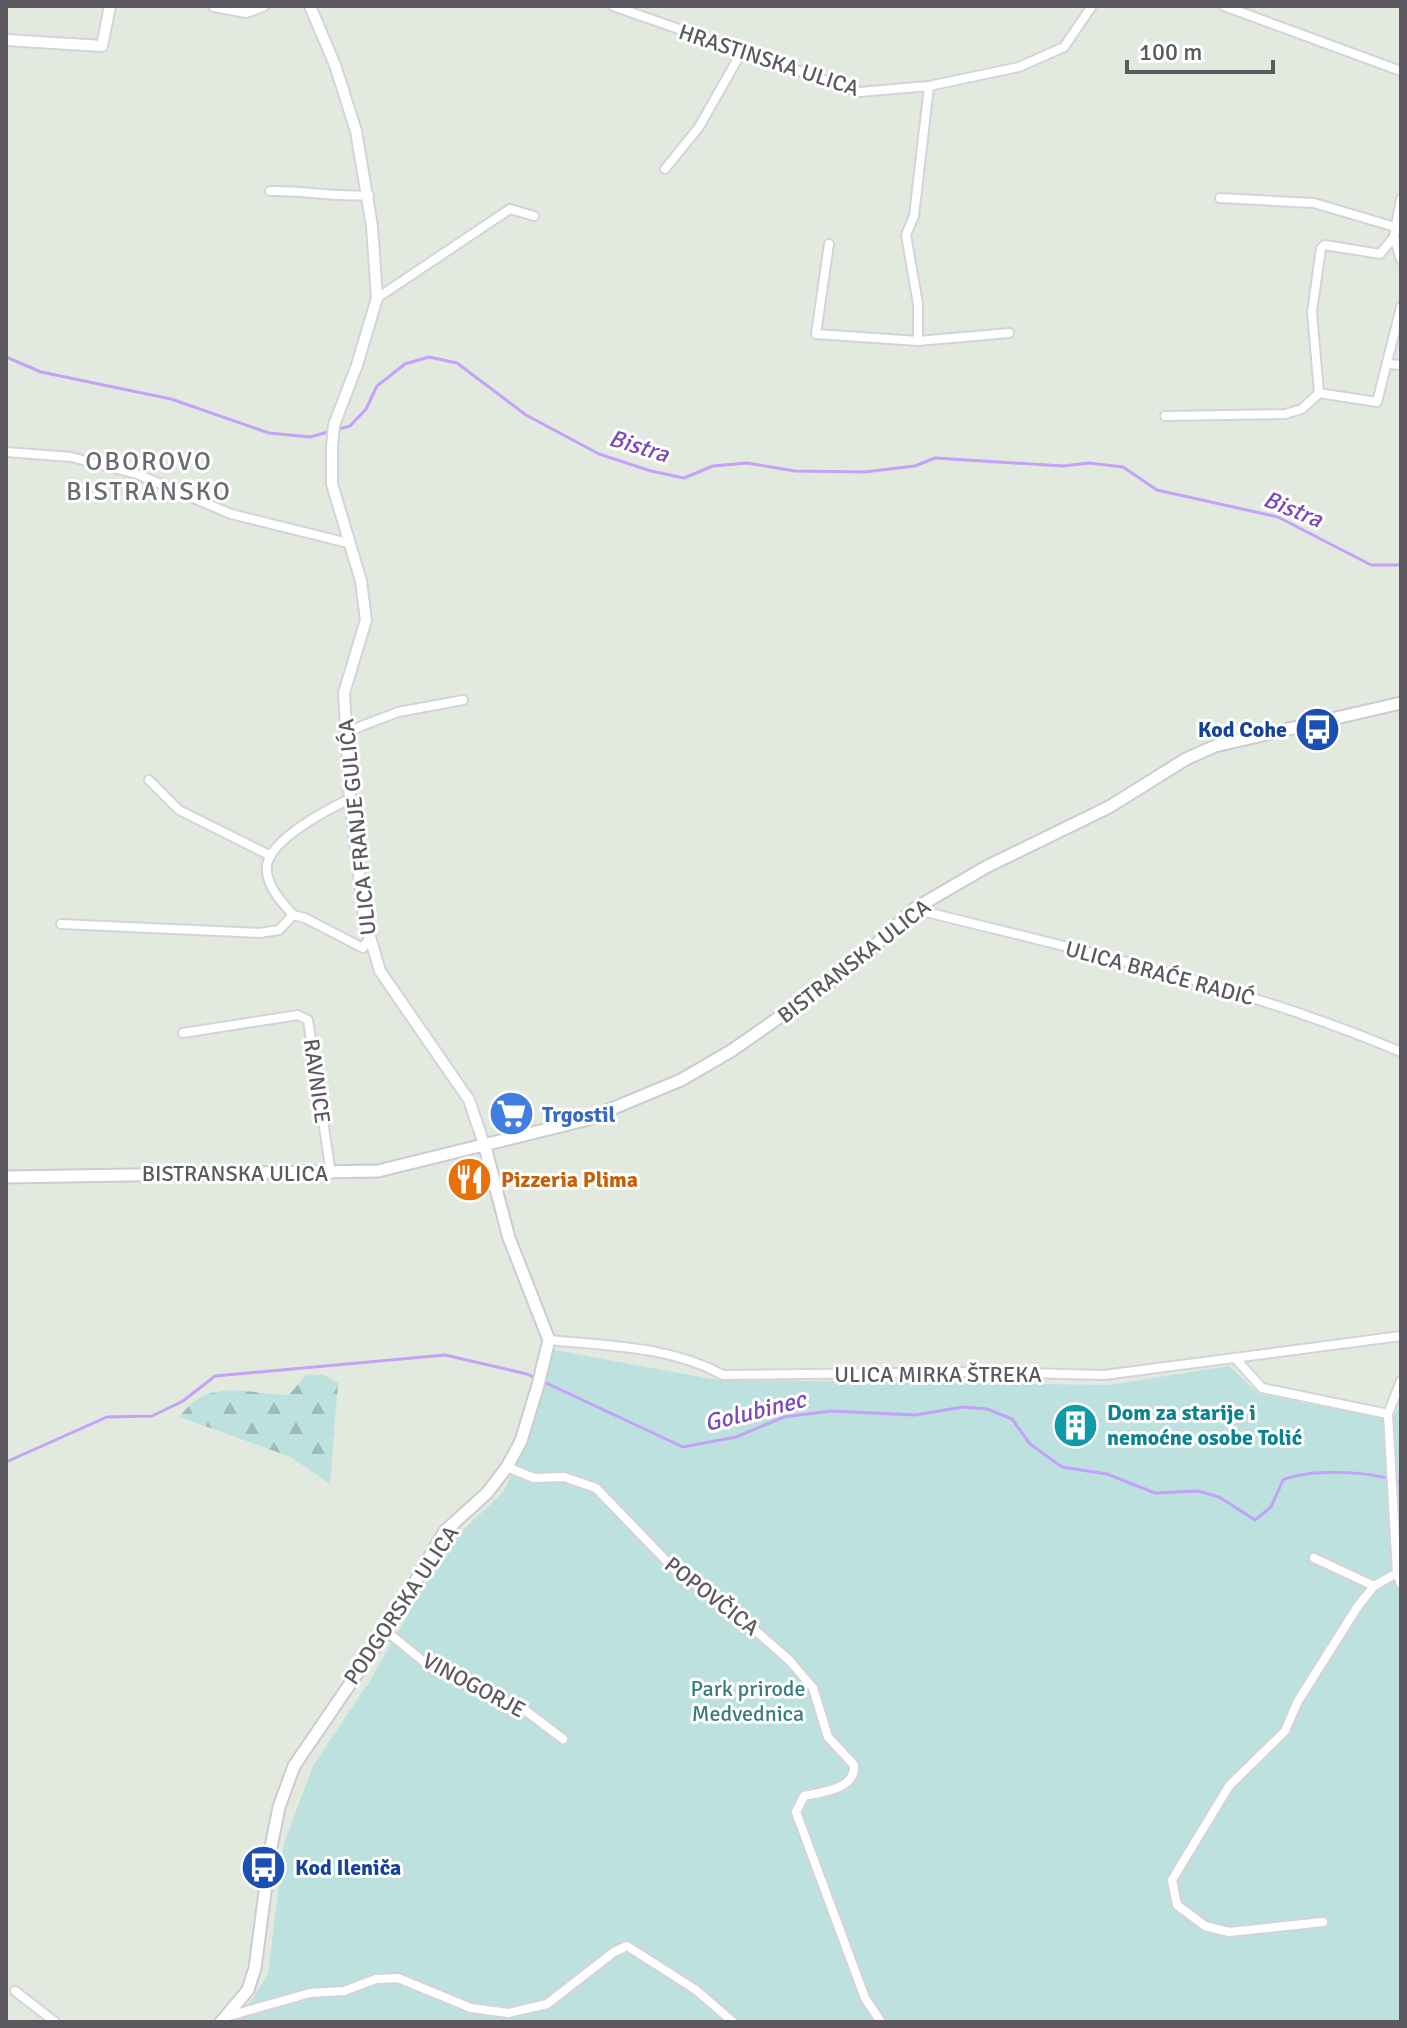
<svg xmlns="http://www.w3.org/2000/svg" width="1407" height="2028" viewBox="0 0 1407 2028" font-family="Signika,sans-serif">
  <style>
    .forest { fill: url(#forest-firs) }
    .park { fill: #bde1df }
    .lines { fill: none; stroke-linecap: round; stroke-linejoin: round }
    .stream { stroke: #c4a2f8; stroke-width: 3 }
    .minor-casing { stroke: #d6d2d9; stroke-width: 12 }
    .tertiary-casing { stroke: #d6d2d9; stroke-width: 14 }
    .secondary-casing { stroke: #cfcad2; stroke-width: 15 }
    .minor { stroke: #fff; stroke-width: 8 }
    .tertiary { stroke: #fff; stroke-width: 10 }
    .secondary { stroke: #fff; stroke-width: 11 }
    .labels { text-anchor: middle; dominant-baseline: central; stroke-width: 6; stroke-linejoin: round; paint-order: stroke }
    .street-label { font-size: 22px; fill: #5c585f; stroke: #fff }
    .transit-label { font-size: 22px; font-weight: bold; fill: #164399; stroke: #fff; text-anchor: end }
    .shop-label { font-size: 22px; font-weight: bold; fill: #366cbe; stroke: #fff; text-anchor: start }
    .food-label { font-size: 22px; font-weight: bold; fill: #c56008; stroke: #fff; text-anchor: start }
    .culture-label { font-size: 22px; font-weight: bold; fill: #0d838f; stroke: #fff; text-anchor: start }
    .park-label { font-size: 22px; fill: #397c7d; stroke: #fff }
    .water-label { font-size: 24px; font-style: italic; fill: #7d48b8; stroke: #fff }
    .quarter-label { font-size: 26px; letter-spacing: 2px; fill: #6d6971; stroke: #fff }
  </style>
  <defs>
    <pattern id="forest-firs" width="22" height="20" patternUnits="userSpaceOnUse" patternTransform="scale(2)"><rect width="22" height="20" fill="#bde1df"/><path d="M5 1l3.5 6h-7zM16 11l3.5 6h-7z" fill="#9db9b8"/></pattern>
  </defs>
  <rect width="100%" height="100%" fill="#e2eadf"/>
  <!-- forest -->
  <path class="forest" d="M306 1375H324L338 1383 330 1484 291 1457 180 1417C206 1377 249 1394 289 1395Z"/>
  <!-- park -->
  <path class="park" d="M554 1350 717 1380 1109 1385 1229 1366 1259 1394 1392 1420 1401 1403V2022H238L268 1974 284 1843 313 1766 371 1679 446 1547 504 1491 533 1427Z"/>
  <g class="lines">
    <!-- stream -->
    <g class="stream">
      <path d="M6 357 41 372 171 399 269 433 310 437 350 426 366 409 377 386 405 364 429 357 457 363 526 415 599 454 651 471 684 478 713 466 747 463 795 471 864 472 915 466 935 458 1063 466 1089 463 1123 467 1157 490 1278 517 1371 565H1401"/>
      <path d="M6 1462 107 1417 152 1416 183 1401 215 1376 445 1355 527 1374 683 1447 736 1437 784 1417 831 1411 915 1415 963 1407 987 1409 1012 1419 1030 1444 1062 1467 1107 1474 1155 1493 1198 1491 1219 1497 1255 1520 1271 1507 1283 1480C1313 1468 1370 1471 1401 1482"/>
    </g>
    <defs>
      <g id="minor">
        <path d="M613 6 859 92 929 86 1019 67 1064 47 1092 6"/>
        <path d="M1224 6 1401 71"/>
        <path d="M665 169 699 127 741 53"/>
        <path d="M270 191C304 190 336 198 369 195"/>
        <path d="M1220 198 1314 203 1395 227"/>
        <path d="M1394 237 1401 260"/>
        <path d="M829 244 816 334 918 341 1009 333"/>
        <path d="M377 298 510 209 534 216"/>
        <path d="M918 341V304L906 235 914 216 929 86"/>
        <path d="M1388 364 1401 365"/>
        <path d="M1319 393 1377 402 1401 307"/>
        <path d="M1165 416 1285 414 1302 409 1319 393 1312 312 1321 248 1325 245 1380 254 1394 237 1401 199"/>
        <path d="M6 452 71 457 137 474 231 514 348 543"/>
        <path d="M346 732 398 712 463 700"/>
        <path d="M149 780 179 810 271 856"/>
        <path d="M914 909C1077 950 1246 986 1401 1052"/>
        <path d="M293 915C281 901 265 885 267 865 271 839 328 809 350 799"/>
        <path d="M61 924 260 933 279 930 293 915 305 918 363 948 368 940"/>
        <path d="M183 1033 298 1015 308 1020 331 1174"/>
        <path d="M549 1340C608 1346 670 1346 723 1375L983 1372 1104 1375 1401 1336"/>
        <path d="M1235 1358 1262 1388 1388 1414"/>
        <path d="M1401 1381 1388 1414 1397 1573 1401 1584"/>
        <path d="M507 1467 534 1478 564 1477 596 1488 678 1573 722 1601 789 1660 813 1688 828 1737 854 1765C856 1789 823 1792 804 1796L796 1812 865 1998 881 2022"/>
        <path d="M1314 1558 1374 1586"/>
        <path d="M386 1631 434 1670 526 1711 563 1739"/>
        <path d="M1323 1922 1229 1932 1205 1926 1177 1905 1172 1880 1229 1786 1285 1731 1298 1701 1358 1606 1374 1586 1397 1573"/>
        <path d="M15 1991 55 2022"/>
        <path d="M229 2016 310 1993 344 1991 376 1979 398 1978 471 2008 508 2013 547 2004 614 1952 627 1946 696 1990 733 2022"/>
      </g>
      <g id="tertiary">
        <path d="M214 6 246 12 263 6"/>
        <path d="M310 6 335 65 356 131 372 226 377 298 357 365 334 425 332 446V484L361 581 366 620 344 693 350 799 364 917 380 971 469 1100 485 1147"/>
        <path d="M6 40 102 46 110 6"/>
      </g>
      <g id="secondary">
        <path d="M6 1177 378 1171 585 1120 681 1080 731 1051 854 965 914 909 986 867 1109 807 1186 759 1215 746 1401 703"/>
        <path d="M221 2022 248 1990 255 1968 271 1847 279 1807 294 1766 386 1631 445 1531 487 1493 507 1467 521 1441 538 1385 549 1340 509 1238 485 1147"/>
      </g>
    </defs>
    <!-- minor casing -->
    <use href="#minor" class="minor-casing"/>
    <!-- tertiary casing -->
    <use href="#tertiary" class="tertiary-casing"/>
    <!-- secondary casing -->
    <use href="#secondary" class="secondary-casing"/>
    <!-- minor -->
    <use href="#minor" class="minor"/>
    <!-- tertiary -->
    <use href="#tertiary" class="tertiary"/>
    <!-- secondary -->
    <use href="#secondary" class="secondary"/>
  </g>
  <!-- icons -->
  <defs>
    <symbol id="bus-disc" viewBox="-11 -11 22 22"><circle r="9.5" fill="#1a4fb4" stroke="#fff"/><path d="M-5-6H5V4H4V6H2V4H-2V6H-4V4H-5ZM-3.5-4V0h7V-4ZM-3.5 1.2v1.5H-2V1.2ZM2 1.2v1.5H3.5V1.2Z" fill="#fff"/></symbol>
    <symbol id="supermarket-disc" viewBox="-11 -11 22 22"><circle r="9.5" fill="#3f7fe0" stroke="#fff"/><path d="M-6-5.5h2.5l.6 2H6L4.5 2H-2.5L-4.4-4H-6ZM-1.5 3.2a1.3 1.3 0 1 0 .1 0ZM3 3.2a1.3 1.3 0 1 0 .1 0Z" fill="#fff"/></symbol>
    <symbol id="restaurant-disc" viewBox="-11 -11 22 22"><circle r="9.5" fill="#e8710a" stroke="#fff"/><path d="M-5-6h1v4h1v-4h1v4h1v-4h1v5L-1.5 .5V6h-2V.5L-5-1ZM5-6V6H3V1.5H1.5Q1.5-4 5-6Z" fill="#fff"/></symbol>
    <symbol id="building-disc" viewBox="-11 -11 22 22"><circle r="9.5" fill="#0f9aa8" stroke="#fff"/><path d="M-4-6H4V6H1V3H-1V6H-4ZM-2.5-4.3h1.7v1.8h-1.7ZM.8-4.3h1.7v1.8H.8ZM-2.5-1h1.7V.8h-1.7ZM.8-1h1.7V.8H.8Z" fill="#fff"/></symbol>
  </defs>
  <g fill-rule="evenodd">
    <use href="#bus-disc" x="1292" y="704" width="51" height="51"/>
    <use href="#supermarket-disc" x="486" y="1088" width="51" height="51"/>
    <use href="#restaurant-disc" x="444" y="1154" width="51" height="51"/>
    <use href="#building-disc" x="1050" y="1400" width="51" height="51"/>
    <use href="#bus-disc" x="238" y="1842" width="51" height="51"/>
  </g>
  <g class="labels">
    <!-- street labels -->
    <g class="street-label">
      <text transform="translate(769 60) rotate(18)">HRASTINSKA ULICA</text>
      <text transform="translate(357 827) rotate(-96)">ULICA FRANJE GULIĆA</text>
      <text transform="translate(854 961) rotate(-38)">BISTRANSKA ULICA</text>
      <text transform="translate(1160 973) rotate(15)">ULICA BRAĆE RADIĆ</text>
      <text transform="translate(317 1081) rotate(82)">RAVNICE</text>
      <text x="235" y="1173">BISTRANSKA ULICA</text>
      <text x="938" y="1374">ULICA MIRKA ŠTREKA</text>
      <text transform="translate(712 1596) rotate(38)">POPOVČICA</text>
      <text transform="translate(401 1605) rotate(-56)">PODGORSKA ULICA</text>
      <text transform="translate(474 1685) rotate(28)">VINOGORJE</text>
    </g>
    <!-- transit labels -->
    <g class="transit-label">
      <text x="1287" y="729">Kod Cohe</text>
      <text x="295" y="1867" text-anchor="start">Kod Ileniča</text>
    </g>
    <!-- shop labels -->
    <g class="shop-label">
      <text x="542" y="1114">Trgostil</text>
    </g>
    <!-- food labels -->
    <g class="food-label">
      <text x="501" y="1179">Pizzeria Plima</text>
    </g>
    <!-- culture labels -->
    <g class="culture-label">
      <text x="1107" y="1412">Dom za starije i<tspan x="1107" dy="25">nemoćne osobe Tolić</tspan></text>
    </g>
    <!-- park labels -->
    <g class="park-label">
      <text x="748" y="1688">Park prirode<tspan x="748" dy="25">Medvednica</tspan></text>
    </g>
    <!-- water labels -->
    <g class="water-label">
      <text transform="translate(639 446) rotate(17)">Bistra</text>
      <text transform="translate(1293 509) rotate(22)">Bistra</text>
      <text transform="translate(755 1411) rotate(-14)">Golubinec</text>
    </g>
    <!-- quarter labels -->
    <g class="quarter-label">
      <text x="149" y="462">OBOROVO<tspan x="149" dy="30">BISTRANSKO</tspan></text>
    </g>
  </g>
  <!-- border -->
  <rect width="1407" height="2028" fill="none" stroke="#5c585f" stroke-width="16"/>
  <!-- scale -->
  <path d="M1127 60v12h146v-12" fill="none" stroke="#5c585f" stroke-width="4"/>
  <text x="1139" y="60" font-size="24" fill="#5c585f" stroke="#ffffff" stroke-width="6" paint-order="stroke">100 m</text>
</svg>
